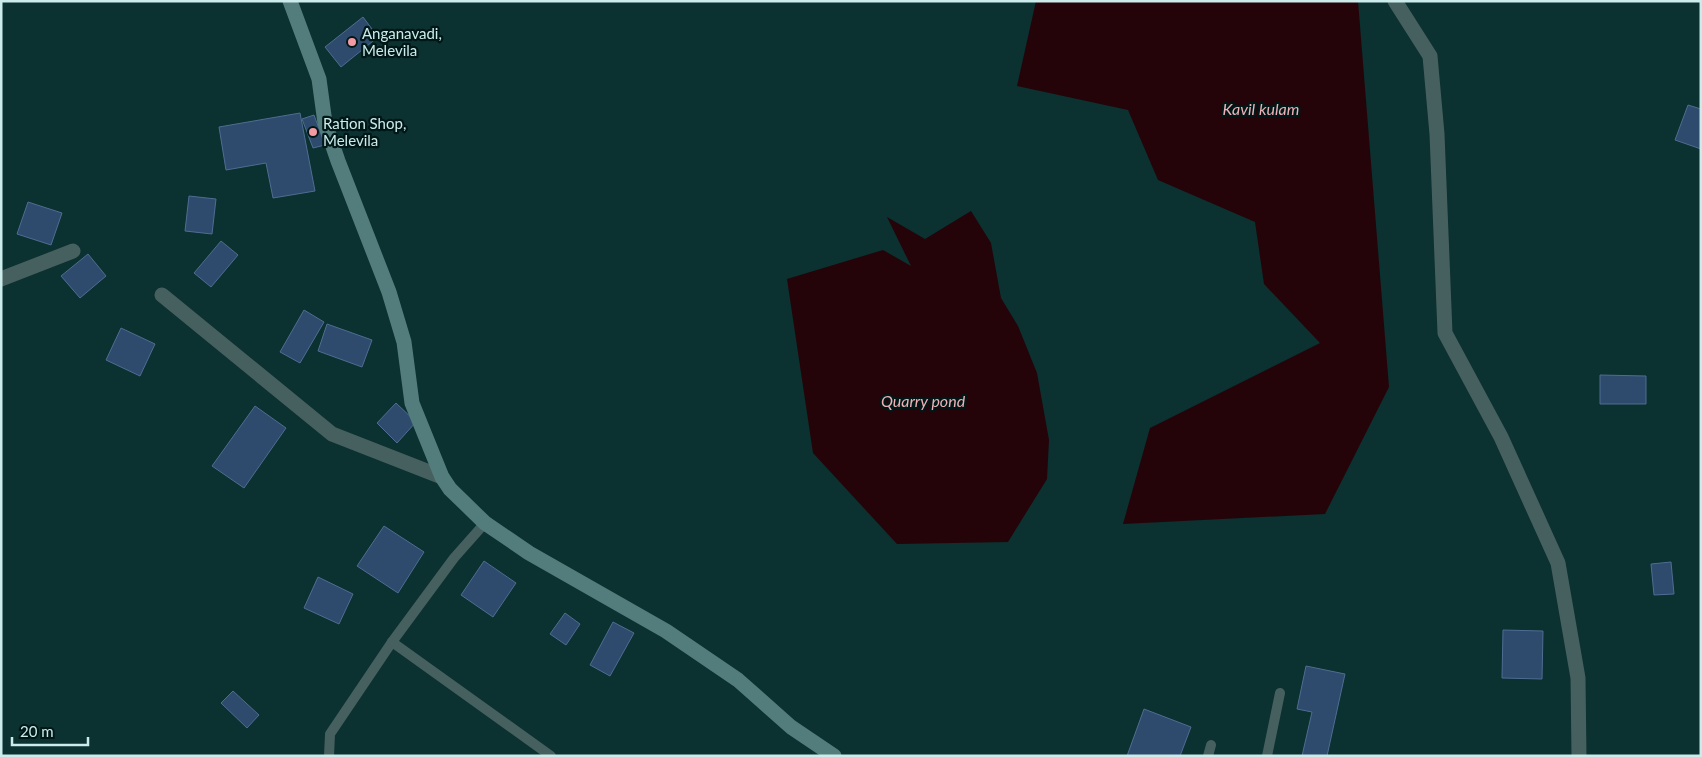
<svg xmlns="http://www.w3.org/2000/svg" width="1702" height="757" viewBox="0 0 1702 757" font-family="Lato,sans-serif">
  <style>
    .water { fill: #250409 }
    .building { fill: #2e4b6e; stroke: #4e6d92 }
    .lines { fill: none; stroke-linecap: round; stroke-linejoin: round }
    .lane { stroke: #46605f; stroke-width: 10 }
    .street { stroke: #46605f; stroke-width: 15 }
    .secondary { stroke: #537d7c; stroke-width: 15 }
    .poi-dot { fill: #f49aa3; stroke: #001717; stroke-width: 2 }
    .labels { text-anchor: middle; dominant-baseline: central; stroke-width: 4.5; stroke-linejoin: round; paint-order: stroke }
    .poi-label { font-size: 15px; fill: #cbeceb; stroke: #001717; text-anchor: start }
    .water-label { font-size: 16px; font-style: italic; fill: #eeb2b7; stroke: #001717 }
  </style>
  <rect width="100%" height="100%" fill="#0b3130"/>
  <!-- water -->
  <g class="water">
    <path d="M1036 1H1358L1389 387 1325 514 1123 524 1150 428 1320 343 1264 284 1255 222 1158 180 1128 110 1017 86Z"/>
    <path d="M971 211 991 243 1001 298 1018 326 1037 373 1049 440 1047 479 1008 542 897 544 813 453 787 279 883 250 911 266 887 217 925 239Z"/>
  </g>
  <!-- building -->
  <g class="building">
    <path d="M363 17 378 37 341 67 325 47Z"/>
    <path d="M1688 105 1701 109V149L1675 140Z"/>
    <path d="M300 113 315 191 273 198 266 163 226 170 219 127Z"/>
    <path d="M314 115 325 145 313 148 302 119Z"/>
    <path d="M189 196 216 199 212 234 185 231Z"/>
    <path d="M28 202 62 213 51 245 17 234Z"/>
    <path d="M221 241 238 255 211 287 194 273Z"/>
    <path d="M88 254 106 276 80 298 61 276Z"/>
    <path d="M304 310 324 322 300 363 280 352Z"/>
    <path d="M327 324 372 340 362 367 318 351Z"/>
    <path d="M121 328 155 344 140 376 106 360Z"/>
    <path d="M1600 375 1646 376V404H1600Z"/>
    <path d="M396 403 416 422 397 443 377 423Z"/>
    <path d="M255 406 286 428 244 488 212 466Z"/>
    <path d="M384 526 424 552 398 593 357 566Z"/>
    <path d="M484 561 516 583 493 617 461 595Z"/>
    <path d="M1671 562 1674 594 1654 595 1651 564Z"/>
    <path d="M318 577 353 594 339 624 304 608Z"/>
    <path d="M565 613 580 624 566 645 550 634Z"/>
    <path d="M613 622 634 633 610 676 590 665Z"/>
    <path d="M1503 630 1543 631 1542 679 1502 678Z"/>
    <path d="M1306 666 1345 674 1327 756H1302L1312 712 1297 709Z"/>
    <path d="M233 691 259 715 247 728 221 703Z"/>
    <path d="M1144 709 1191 727 1180 756H1127Z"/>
  </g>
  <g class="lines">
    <!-- lane -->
    <g class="lane">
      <path d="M392 642 551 756"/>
      <path d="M329 756 330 734 392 642 454 558 485 523"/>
      <path d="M1208 756 1211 745"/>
      <path d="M1267 756 1280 693"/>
    </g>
    <!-- street -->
    <g class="street">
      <path d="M1395 1 1430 56 1437 134 1445 333 1501 437 1558 563 1578 678 1579 756"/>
      <path d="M1 279 73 251"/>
      <path d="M162 295 332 434 442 477"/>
    </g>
    <!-- secondary -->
    <path class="secondary" d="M290 1 319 79 325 123 338 161 389 292 404 342 412 403 442 477 450 489 485 523 529 553 666 631 738 680 791 727 834 756"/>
  </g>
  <!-- markers -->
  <g class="poi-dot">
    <circle cx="352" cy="42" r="5"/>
    <circle cx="313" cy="132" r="5"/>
  </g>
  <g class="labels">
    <!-- poi labels -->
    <g class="poi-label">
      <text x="362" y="33">Anganavadi,<tspan x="362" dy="17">Melevila</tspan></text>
      <text x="323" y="123">Ration Shop,<tspan x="323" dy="17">Melevila</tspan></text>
    </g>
    <!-- water labels -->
    <g class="water-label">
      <text x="1261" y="108">Kavil kulam</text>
      <text x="923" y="400">Quarry pond</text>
    </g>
  </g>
  <!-- border -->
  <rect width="1702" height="757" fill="none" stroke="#cbeceb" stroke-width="5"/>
  <!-- scale -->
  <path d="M12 737v8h76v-8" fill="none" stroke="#cbeceb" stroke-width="2.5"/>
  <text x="20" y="737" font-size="15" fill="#cbeceb" stroke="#001717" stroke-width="4" paint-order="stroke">20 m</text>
</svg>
